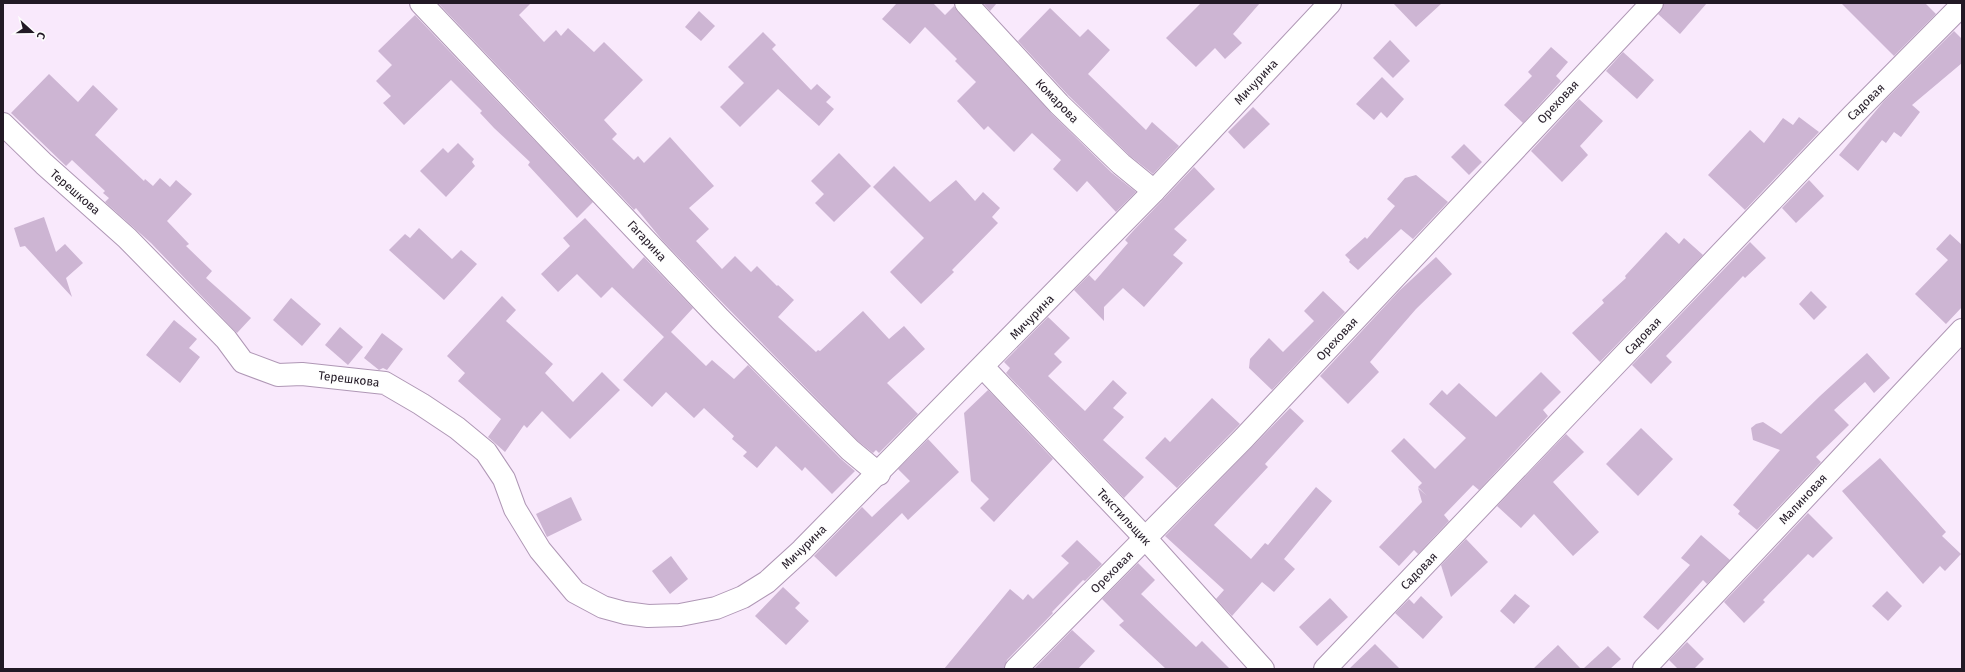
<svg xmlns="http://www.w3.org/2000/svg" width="1965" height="672" viewBox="0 0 1965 672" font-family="'Fira Sans',sans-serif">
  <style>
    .building { fill: #cdb5d3 }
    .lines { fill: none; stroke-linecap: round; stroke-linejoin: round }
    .street-casing { stroke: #af97b5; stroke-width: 24 }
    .street { stroke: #fff; stroke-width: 22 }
    .labels { text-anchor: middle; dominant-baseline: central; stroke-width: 3; stroke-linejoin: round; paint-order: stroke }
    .street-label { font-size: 12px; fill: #221925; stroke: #fdfdfd }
  </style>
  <rect width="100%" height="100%" fill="#f9e9fc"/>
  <!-- building -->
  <g class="building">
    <path d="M438 3H531L519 15 544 42 556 30 561 36 568 28 594 52 604 42 643 80 604 120 617 134 612 139 634 160 638 156 644 163 670 137 714 186 689 208 709 229 696 241 722 269 735 256 751 272 757 266 777 286 778 285 794 300 778 317 816 352 818 350 820 351 863 311 889 339 904 326 925 349 887 383 918 414 879 453 876 450 873 453 858 441 710 290 662 240 636 208 634 210 621 196Z"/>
    <path d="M897 3H933L945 15 954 6 957 11 1050 112 1112 173 1136 192 1116 212 1087 181 1077 192 1053 169 1061 160 1032 133 1014 152 988 126 984 130 957 101 976 82 955 61 957 59 925 27 910 44 882 19Z"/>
    <path d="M983 3H997L990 11Z"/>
    <path d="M1201 3H1260L1233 34 1242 43 1225 59 1215 48 1196 67 1166 38Z"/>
    <path d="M1393 3H1442L1416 27Z"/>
    <path d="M1664 3H1707L1680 34 1658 14Z"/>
    <path d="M1841 3H1925L1936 14 1894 56Z"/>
    <path d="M1050 8 1080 37 1088 29 1110 50 1088 74 1146 130 1152 122 1179 146 1153 174 1129 155 1068 95 1018 41Z"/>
    <path d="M699 11 715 26 701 41 685 27Z"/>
    <path d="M415 15 593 202 577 218 528 165 530 162 494 128 480 113 482 111 451 80 404 125 383 103 391 96 376 81 392 65 378 51Z"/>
    <path d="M1954 31 1962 39V63L1912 105 1920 112 1901 137 1894 132 1886 143 1882 140 1858 171 1839 155 1884 101Z"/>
    <path d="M763 32 776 45 772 49 811 90 817 84 831 97 826 102 834 109 819 126 778 89 740 127 720 107 744 83 728 67Z"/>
    <path d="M1390 40 1410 61 1393 78 1373 58Z"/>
    <path d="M1551 47 1568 62 1556 76 1561 81 1523 123 1504 105 1532 76 1528 72Z"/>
    <path d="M1623 52 1654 80 1637 99 1606 71Z"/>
    <path d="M49 74 78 102 93 85 118 109 95 135 144 181 145 179 153 186 160 178 170 187 176 180 192 194 167 221 189 244 186 246 212 271 206 278 251 318 237 333 151 243 105 202 109 198 103 193 105 191 72 160 66 166 11 113Z"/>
    <path d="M1382 77 1404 99 1387 118 1381 112 1374 120 1356 104Z"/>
    <path d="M1579 99 1603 121 1580 146 1588 155 1562 182 1531 151Z"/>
    <path d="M1253 107 1270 124 1244 149 1228 132Z"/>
    <path d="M1799 117 1819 132 1745 210 1708 175 1750 130 1764 143 1783 118 1793 125Z"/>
    <path d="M458 143 474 159 472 162 475 166 446 197 420 171 443 148 448 153Z"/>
    <path d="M1464 144 1482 162 1469 175 1451 157Z"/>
    <path d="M839 153 871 186 834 222 815 203 824 194 811 181Z"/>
    <path d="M894 166 930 202 956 180 975 201 983 192 1000 208 992 217 998 223 952 270 954 272 921 304 890 272 924 238 873 187Z"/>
    <path d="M1194 167 1215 189 1174 229 1187 240 1173 255 1183 263 1144 307 1123 288 1104 307V321L1074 290 1089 275 1095 281 1128 243 1125 240 1133 231Z"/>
    <path d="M1416 175 1448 202 1413 239 1401 229 1358 270 1349 262 1350 260 1345 255 1365 237 1367 239 1395 206 1387 199 1405 178Z"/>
    <path d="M1809 180 1824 196 1796 223 1782 208Z"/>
    <path d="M44 217 56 252 65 244 83 263 66 278 72 297 25 246 20 247 14 228Z"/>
    <path d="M585 218 633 269 644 257 693 308 671 332 706 366 712 360 734 379 748 365 841 459 855 471 832 494 805 467 802 471 776 446 757 468 743 456 747 452 732 439 734 436 704 408 694 418 666 392 652 407 623 380 664 337 612 287 601 298 577 274 558 292 541 274 570 246 563 238Z"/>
    <path d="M419 228 452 259 461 250 477 264 444 300 389 250 405 234 410 238Z"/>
    <path d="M1666 232 1679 244 1684 238 1703 255 1600 362 1572 333 1604 303 1602 300 1626 278 1625 276Z"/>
    <path d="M1950 234 1962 245V307L1946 324 1915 294 1948 260 1936 249Z"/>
    <path d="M1750 242 1766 258 1745 278 1743 276 1666 356 1672 362 1651 384 1632 365Z"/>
    <path d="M1436 257 1452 274 1416 309 1370 362 1379 372 1348 404 1320 376 1399 291Z"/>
    <path d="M1323 291 1345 312 1272 390 1249 368 1250 359 1269 338 1283 352 1314 321 1304 311Z"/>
    <path d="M1811 291 1827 307 1814 320 1799 304Z"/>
    <path d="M502 296 516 310 506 321 553 364 545 373 573 402 602 372 620 390 570 439 542 411 527 428 524 425 505 452 488 437 501 419 458 381 465 373 447 356Z"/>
    <path d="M291 298 321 324 302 346 273 320Z"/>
    <path d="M1048 317 1070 338 1054 354 1062 362 1048 376 1085 411 1113 380 1127 393 1113 408 1124 417 1103 440 1144 477 1124 498 1006 373 1010 368 1004 362Z"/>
    <path d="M174 320 197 339 189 348 200 357 180 383 146 355Z"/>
    <path d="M340 327 363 347 348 365 325 345Z"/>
    <path d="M382 333 403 349 387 370 383 368 379 370 364 358Z"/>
    <path d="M1867 353 1890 378 1874 393 1865 382 1834 410 1849 425 1816 457 1821 462 1757 530 1738 514 1740 511 1733 505 1780 450 1753 440 1751 428 1756 424 1763 422 1781 434 1820 396Z"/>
    <path d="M1541 372 1561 392 1543 410 1548 416 1479 490 1473 485 1444 515 1449 521 1418 554 1414 550 1399 566 1379 547 1422 502 1418 488 1427 496 1418 487 1422 483 1391 451 1404 438 1435 469 1466 438 1429 404 1442 390 1447 395 1459 383 1496 417Z"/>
    <path d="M988 390 1053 459 994 522 980 508 989 499 971 481 964 413Z"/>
    <path d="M1212 398 1240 424 1177 488 1145 458 1165 437 1170 442Z"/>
    <path d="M1290 408 1304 421 1265 464 1268 467 1214 525 1251 559 1265 543 1268 545 1316 487 1332 501 1284 559 1295 569 1274 592 1262 582 1232 616 1216 599 1224 590 1165 536Z"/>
    <path d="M1641 428 1673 459 1638 496 1606 464Z"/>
    <path d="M1566 434 1584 452 1553 482 1599 532 1573 556 1534 514 1521 528 1497 506Z"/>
    <path d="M928 439 959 472 908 520 902 513 836 577 814 556 862 507 872 517 910 481 898 469Z"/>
    <path d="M1880 458 1946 532 1942 536 1961 554 1945 571 1940 566 1923 584 1842 491Z"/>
    <path d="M571 497 582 520 547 537 536 514Z"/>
    <path d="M1808 513 1833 538 1813 558 1808 554 1763 600 1765 602 1744 623 1724 602Z"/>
    <path d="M1701 535 1730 560 1707 584 1703 580 1658 630 1643 617 1690 565 1681 558Z"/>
    <path d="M1466 539 1488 562 1451 597 1441 565Z"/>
    <path d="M1077 540 1102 564 1085 581 1083 580 1052 612 1053 613 1007 660 1004 669H944L1010 589 1023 600 1028 594 1033 599 1069 563 1061 556Z"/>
    <path d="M671 556 688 579 670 594 652 571Z"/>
    <path d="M1138 563 1155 580 1141 594 1196 647 1202 641 1230 669H1166L1119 625 1124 621 1102 599Z"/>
    <path d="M783 587 800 603 795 608 809 621 786 645 755 616Z"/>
    <path d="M1887 591 1902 606 1888 621 1872 606Z"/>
    <path d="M1515 594 1530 606 1514 624 1500 611Z"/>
    <path d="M1421 596 1443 617 1423 639 1395 613 1409 599 1414 604Z"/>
    <path d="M1330 598 1348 617 1317 646 1299 627Z"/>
    <path d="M1072 630 1095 651 1078 669H1034Z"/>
    <path d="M1687 642 1704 659 1694 669H1678L1669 660Z"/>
    <path d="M1375 644 1400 669H1349Z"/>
    <path d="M1558 645 1581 669H1533Z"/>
    <path d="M1608 646 1621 659 1610 669H1583Z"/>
  </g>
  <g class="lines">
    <defs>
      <g id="street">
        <path d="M421 3 720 319 850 450 879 474"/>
        <path d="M966 3 1059 104 1121 164 1154 191"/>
        <path d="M3 124 44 164 127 238 226 339 243 362 278 375 302 374 385 383 421 404 457 428 486 452 504 479 515 509 540 550 575 592 603 607 625 613 648 616 680 615 716 608 743 597 767 582 802 550 1154 191 1330 3"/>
        <path d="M983 367 1146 539 1263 669"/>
        <path d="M1016 669 1244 438 1652 3"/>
        <path d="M1325 669 1853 115 1962 5"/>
        <path d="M1644 669 1962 330"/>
      </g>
    </defs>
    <!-- street casing -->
    <use href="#street" class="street-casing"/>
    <!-- street -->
    <use href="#street" class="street"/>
  </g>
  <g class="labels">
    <!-- street labels -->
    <g class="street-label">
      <text transform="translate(1256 82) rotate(-47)">Мичурина</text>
      <text transform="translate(1057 101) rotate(46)">Комарова</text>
      <text transform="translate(1558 102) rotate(-47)">Ореховая</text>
      <text transform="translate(1866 102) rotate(-45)">Садовая</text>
      <text transform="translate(75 192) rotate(41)">Терешкова</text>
      <text transform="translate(647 241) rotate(47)">Гагарина</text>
      <text transform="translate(1032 317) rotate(-46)">Мичурина</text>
      <text transform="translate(1643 336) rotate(-46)">Садовая</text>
      <text transform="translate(1337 339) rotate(-47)">Ореховая</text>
      <text transform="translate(349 379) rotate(7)">Терешкова</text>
      <text transform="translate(1803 499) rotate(-47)">Малиновая</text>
      <text transform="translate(1124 517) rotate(47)">Текстильщик</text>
      <text transform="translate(804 547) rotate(-44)">Мичурина</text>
      <text transform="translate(1419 571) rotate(-46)">Садовая</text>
      <text transform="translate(1112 572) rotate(-45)">Ореховая</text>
    </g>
  </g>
  <!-- border -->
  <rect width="1965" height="672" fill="none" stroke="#221925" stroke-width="8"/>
  <!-- north arrow -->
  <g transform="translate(32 32) rotate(111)" stroke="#fdfdfd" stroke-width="3" paint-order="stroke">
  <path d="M0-3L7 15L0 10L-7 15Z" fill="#221925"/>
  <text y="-6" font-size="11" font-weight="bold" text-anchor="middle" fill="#221925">С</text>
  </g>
</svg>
